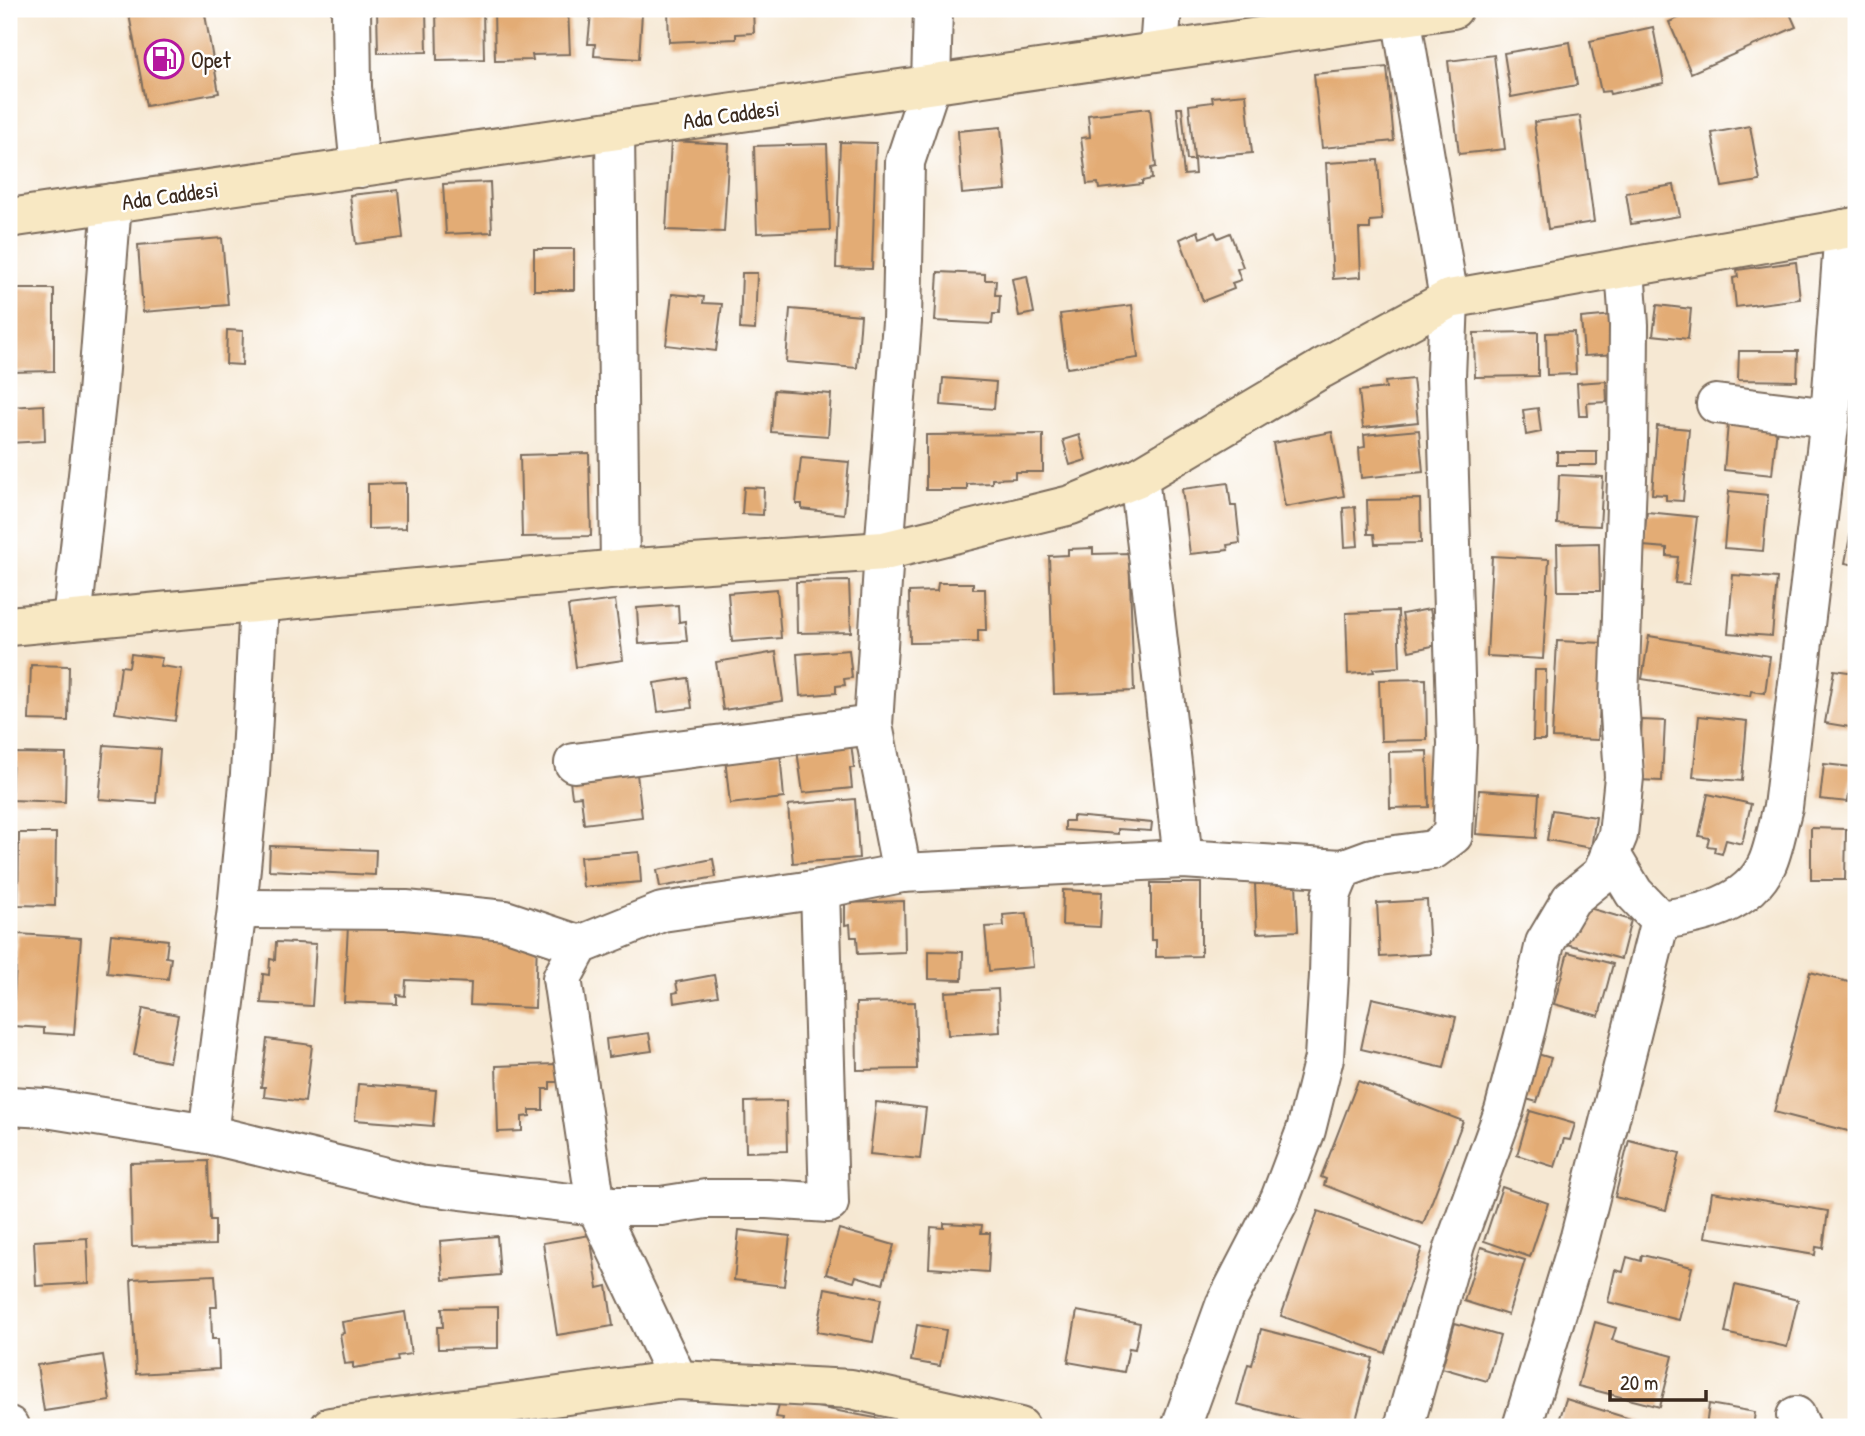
<svg xmlns="http://www.w3.org/2000/svg" width="1865" height="1436" viewBox="0 0 1865 1436" font-family="'Patrick Hand',sans-serif">
  <style>
    .building { fill: #e3ac74 }
    .lines { fill: none; stroke-linecap: round; stroke-linejoin: round }
    .street-casing { stroke: #7c6c5d; stroke-width: 42 }
    .secondary-casing { stroke: #7c6c5d; stroke-width: 42 }
    .street { stroke: #fff; stroke-width: 38 }
    .secondary { stroke: #f8e8c3; stroke-width: 38 }
    .labels { text-anchor: middle; dominant-baseline: central; stroke-width: 5; stroke-linejoin: round; paint-order: stroke }
    .poi-label { font-size: 23px; fill: #3b2a1e; stroke: #fff; text-anchor: start }
    .street-label { font-size: 23px; fill: #3b2a1e; stroke: #fff }
  </style>
  <rect width="100%" height="100%" fill="#fff"/>
  <filter id="ink" filterUnits="userSpaceOnUse"><feTurbulence type="fractalNoise" baseFrequency=".0143" numOctaves="2"/><feDisplacementMap in="SourceGraphic" scale="14" xChannelSelector="R" yChannelSelector="G"/><feConvolveMatrix kernelMatrix="1 2 1 2 8 2 1 2 1" color-interpolation-filters="sRGB"/></filter>
  <filter id="wash" filterUnits="userSpaceOnUse"><feTurbulence type="fractalNoise" baseFrequency=".00686" numOctaves="4" result="noise"/><feDisplacementMap in="SourceGraphic" scale="28" xChannelSelector="R" yChannelSelector="G"/><feGaussianBlur stdDeviation="1.57" result="paint"/><feColorMatrix in="noise" values="0 0 0 0 0 0 0 0 0 0 0 0 0 0 0 0 0 1.4 0 .05"/><feComposite in="paint" operator="in"/></filter>
  <g filter="url(#wash)">
    <rect width="100%" height="100%" fill="#f6e8d3"/>
    <g id="blocks">
      <!-- building -->
      <g class="building">
        <path d="M128 9H204L219 93 146 106Z"/>
        <path d="M377 9H426L427 52 378 53Z"/>
        <path d="M436 9H483L484 59 437 60Z"/>
        <path d="M494 9H568L570 54 532 55 533 60 495 61Z"/>
        <path d="M668 9H753L754 33 736 34V39L669 42Z"/>
        <path d="M1699 9H1788L1796 27 1691 73 1669 22Z"/>
        <path d="M602 10 642 13 639 59 594 56 595 44H588L591 13 603 14Z"/>
        <path d="M1653 27 1664 83 1610 94 1609 91 1601 92 1590 41Z"/>
        <path d="M1570 42 1577 85 1511 97 1504 53Z"/>
        <path d="M1494 55 1505 149 1459 154 1448 61Z"/>
        <path d="M1387 67 1394 141 1322 148 1314 74Z"/>
        <path d="M1246 94 1252 153 1194 158 1189 105 1213 102 1212 97Z"/>
        <path d="M1150 108 1156 167 1151 168 1152 179 1142 181V184L1099 189 1098 183 1087 184 1081 138 1090 137 1088 115Z"/>
        <path d="M1177 108H1182L1187 160H1194L1195 174 1184 175Z"/>
        <path d="M1580 116 1594 222 1548 229 1534 122Z"/>
        <path d="M1750 126 1760 181 1722 187 1712 133Z"/>
        <path d="M1001 127 1006 190 962 194 958 131Z"/>
        <path d="M671 141 729 144 724 232 666 230Z"/>
        <path d="M840 142 876 143 872 269 836 268Z"/>
        <path d="M827 144 830 230 757 233 754 146Z"/>
        <path d="M1378 160 1382 220 1370 221V229H1359L1361 277 1333 279 1326 163Z"/>
        <path d="M490 182 492 232 446 234 443 184Z"/>
        <path d="M1674 185 1680 216 1631 224 1626 193Z"/>
        <path d="M398 190 403 238 356 244 350 195Z"/>
        <path d="M1198 231 1200 238 1215 232 1218 238 1230 233 1243 267 1237 269 1241 280 1232 283 1234 289 1203 301 1180 239Z"/>
        <path d="M222 238 228 305 143 312 138 245Z"/>
        <rect x="534" y="249" width="40" height="41"/>
        <path d="M1796 262 1800 299 1736 307 1733 278 1738 277 1737 270Z"/>
        <path d="M938 272 985 274V280H996L995 295H1000L999 314H993L992 324 935 321Z"/>
        <path d="M742 273H757L755 330 740 329Z"/>
        <path d="M1027 276 1034 313 1019 316 1012 279Z"/>
        <path d="M9 289H54V371L9 372Z"/>
        <path d="M672 294 704 297 703 303 722 304 716 351 666 345Z"/>
        <path d="M1132 305 1138 358 1067 368 1060 314Z"/>
        <path d="M1657 305 1691 309 1688 339 1653 335Z"/>
        <path d="M790 309 861 315 857 368 786 362Z"/>
        <path d="M1614 315 1617 354 1584 356 1581 318Z"/>
        <path d="M227 330 243 331 242 365 226 364Z"/>
        <path d="M1538 332V376L1475 377 1474 333Z"/>
        <path d="M1574 332 1576 374 1547 375 1546 333Z"/>
        <path d="M1739 351H1798L1797 381 1738 380Z"/>
        <path d="M943 378 996 382 994 409 941 405Z"/>
        <path d="M1413 379 1418 422 1363 428 1359 391 1386 388 1385 382Z"/>
        <path d="M1606 381 1607 402 1587 403 1588 416H1579L1577 383Z"/>
        <path d="M774 390 831 394 828 436 771 432Z"/>
        <path d="M44 405 45 441 9 443V407Z"/>
        <path d="M1538 408 1541 432 1526 435 1523 410Z"/>
        <path d="M1729 412 1778 417 1772 475 1724 470Z"/>
        <path d="M1657 426 1689 429 1683 501 1666 500V495L1652 494Z"/>
        <path d="M1419 430 1423 472 1361 478 1359 448 1365 447 1364 435Z"/>
        <path d="M1332 432 1344 496 1285 507 1273 443Z"/>
        <path d="M1043 434V472H1015V478L992 479V483L967 484V490H926V435Z"/>
        <path d="M1079 435 1086 460 1070 465 1063 440Z"/>
        <rect x="1557" y="452" width="40" height="13"/>
        <path d="M589 453 591 536 522 537 520 455Z"/>
        <path d="M801 458 849 462 844 514 802 509V504H796Z"/>
        <path d="M1559 475 1603 477 1600 526 1557 524Z"/>
        <path d="M406 483V528L368 529V484Z"/>
        <path d="M1228 483 1231 506H1236L1240 543 1227 545 1228 550 1190 554 1182 489Z"/>
        <path d="M744 487 764 488 763 515 742 514Z"/>
        <path d="M1729 491 1768 495 1763 551 1724 548Z"/>
        <path d="M1420 499 1421 543 1375 544 1374 534H1368L1367 500Z"/>
        <path d="M1355 507 1358 546 1345 547 1343 508Z"/>
        <path d="M1647 512 1697 517 1689 584 1675 583 1678 557 1667 556V548L1643 546Z"/>
        <path d="M1853 520H1856V565L1845 563Z"/>
        <path d="M1599 543 1600 591H1558L1557 544Z"/>
        <path d="M1093 548V554L1129 553 1134 691 1054 694 1049 556 1068 555V549Z"/>
        <path d="M1492 556 1549 559 1543 659 1487 656Z"/>
        <path d="M1733 575 1777 578 1772 636 1728 633Z"/>
        <path d="M849 581 851 632 797 633 796 582Z"/>
        <path d="M938 583H973V589H985L986 630H978V642L910 643 909 592 937 591Z"/>
        <path d="M777 589 781 638 732 642 728 593Z"/>
        <path d="M615 600 623 660 576 667 568 606Z"/>
        <path d="M678 605 679 622 685 621 687 641 639 644 637 608Z"/>
        <path d="M1430 609 1437 645 1409 651 1402 614Z"/>
        <path d="M1398 611 1400 667 1373 669 1374 672 1348 674 1346 613Z"/>
        <path d="M1649 636 1770 656 1765 693 1751 691 1750 696 1642 679Z"/>
        <path d="M1557 641 1603 643 1598 740 1552 738Z"/>
        <path d="M849 650 852 678 844 679 845 685 836 686V693L800 696 797 654Z"/>
        <path d="M776 652 783 701 723 710 716 662Z"/>
        <path d="M131 654 162 658 160 666 182 669 175 721 115 713 121 666 129 667Z"/>
        <path d="M31 665 69 666 68 721 29 720Z"/>
        <path d="M1535 670H1546L1545 740H1533Z"/>
        <path d="M1834 670 1856 673V728L1825 723Z"/>
        <path d="M688 678 692 708 658 712 654 683Z"/>
        <path d="M1426 679 1427 740 1381 741 1379 680Z"/>
        <path d="M1699 716 1747 721 1742 781 1693 777Z"/>
        <path d="M1642 720 1665 721 1662 781 1638 780Z"/>
        <path d="M851 743 854 768H850L852 788 803 793 797 750Z"/>
        <path d="M104 745 160 749 156 803 99 799Z"/>
        <path d="M1427 751 1429 807 1390 808 1389 752Z"/>
        <path d="M780 752 784 798 730 804 725 758Z"/>
        <path d="M13 753 66 754 65 802 11 800Z"/>
        <path d="M1824 764 1852 767 1848 802 1820 799Z"/>
        <path d="M637 774 642 817 584 824 581 796 572 797 570 781Z"/>
        <path d="M1479 790 1539 794 1536 838 1476 834Z"/>
        <path d="M1708 794 1751 804 1742 844 1726 840 1722 854 1714 852 1715 847 1707 846 1709 838 1699 836Z"/>
        <path d="M855 799 859 858 793 863 788 805Z"/>
        <path d="M1552 810 1596 817 1591 848 1547 840Z"/>
        <path d="M1073 816 1152 823 1151 831 1118 829V834L1065 830V821H1073Z"/>
        <path d="M1811 828 1846 829 1845 880H1811Z"/>
        <path d="M19 833H56L55 906 18 905Z"/>
        <path d="M270 846 376 850 375 875 269 870Z"/>
        <path d="M639 852 641 882 583 887 580 857Z"/>
        <path d="M713 859 716 877 660 887 657 870Z"/>
        <path d="M1296 882 1298 931 1257 933 1255 884Z"/>
        <path d="M1151 883H1201V956L1156 957V940H1151Z"/>
        <path d="M1063 890 1102 892 1100 927 1062 925Z"/>
        <path d="M1427 900 1430 954 1380 957 1377 903Z"/>
        <path d="M904 901 905 952 858 954 857 937H851L850 924 845 925V903Z"/>
        <path d="M1575 904 1631 920 1621 959 1563 943Z"/>
        <path d="M1027 913 1033 967 989 971 985 927 1004 926 1003 915Z"/>
        <path d="M348 926 518 933 537 939 535 1008 470 1005 471 983 406 980 405 996 397 995V1004L344 1002Z"/>
        <path d="M18 934 81 938 74 1035 44 1033V1028L12 1026Z"/>
        <path d="M111 934 168 940 166 957 171 958 168 979 107 973Z"/>
        <path d="M276 942 316 944 312 1006 261 1003 263 974 269 975 270 959 275 960Z"/>
        <path d="M929 951 963 952 962 980 929 979Z"/>
        <path d="M1568 952 1613 964 1599 1016 1554 1004Z"/>
        <path d="M1810 972 1856 984V1116L1852 1132 1774 1112Z"/>
        <path d="M714 975 718 996 674 1003 673 993 678 992 676 982Z"/>
        <path d="M998 989 1000 1032 948 1035 945 992Z"/>
        <path d="M1372 998 1456 1017 1444 1068 1361 1049Z"/>
        <path d="M915 1002 917 1069 857 1070 856 1003Z"/>
        <path d="M143 1008 178 1015 169 1062 134 1055Z"/>
        <path d="M649 1033 652 1051 608 1057 606 1039Z"/>
        <path d="M267 1039 312 1045 305 1102 264 1097 265 1087H261Z"/>
        <path d="M1534 1053 1551 1058 1537 1102 1519 1097Z"/>
        <path d="M558 1064V1082H550V1089H543V1110H530V1116L522 1117V1131L498 1132 496 1066Z"/>
        <path d="M1358 1081 1463 1121 1423 1224 1324 1185 1326 1179 1321 1177Z"/>
        <path d="M358 1084 436 1090 433 1126 355 1120Z"/>
        <path d="M786 1101 787 1151 746 1152 745 1102Z"/>
        <path d="M876 1102 926 1108 920 1159 870 1154Z"/>
        <path d="M1530 1111 1575 1124 1570 1140 1564 1139 1555 1167 1517 1155Z"/>
        <path d="M1629 1140 1680 1153 1666 1210 1615 1197Z"/>
        <path d="M208 1161 210 1220H215V1245L132 1247 130 1163Z"/>
        <path d="M1502 1187 1548 1203 1530 1257 1484 1241Z"/>
        <path d="M1712 1192 1828 1211 1823 1248 1816 1247 1815 1255 1705 1237Z"/>
        <path d="M1318 1211 1422 1248 1385 1353 1281 1316Z"/>
        <path d="M944 1223 982 1225 981 1233H990L988 1272 929 1268 931 1227 944 1228Z"/>
        <path d="M839 1229 894 1245 883 1284 856 1276 854 1282 826 1274Z"/>
        <path d="M739 1230 790 1236 784 1286 734 1280Z"/>
        <path d="M590 1235 598 1288 607 1286 613 1326 557 1335 543 1243Z"/>
        <path d="M497 1236 500 1275 443 1280 440 1241Z"/>
        <path d="M87 1238 89 1283 36 1286 34 1241Z"/>
        <path d="M1481 1247 1525 1260 1508 1315 1464 1301Z"/>
        <path d="M1642 1255 1692 1267 1679 1320 1608 1302 1615 1270 1623 1272 1627 1257 1641 1261Z"/>
        <path d="M215 1275 217 1307H211L212 1339H218L219 1369 136 1374 131 1279Z"/>
        <path d="M1735 1285 1798 1300 1787 1347 1725 1333Z"/>
        <path d="M825 1288 881 1299 873 1342 817 1332Z"/>
        <path d="M498 1307V1348L438 1349 437 1327H443L442 1308Z"/>
        <path d="M1077 1311 1140 1323 1135 1349 1129 1348 1124 1372 1068 1362Z"/>
        <path d="M405 1312 411 1354 397 1356 398 1361 353 1368V1363L345 1364 340 1334 344 1333 342 1322Z"/>
        <path d="M1595 1322 1616 1328 1612 1340 1673 1356 1660 1407 1578 1386Z"/>
        <path d="M1455 1323 1500 1336 1487 1381 1442 1368Z"/>
        <path d="M917 1325 946 1330 940 1366 911 1361Z"/>
        <path d="M1261 1329 1373 1358 1354 1427H1327L1237 1404 1248 1364 1252 1365Z"/>
        <path d="M103 1355 110 1401 44 1411 37 1365Z"/>
        <path d="M1566 1399 1656 1427H1557Z"/>
        <path d="M780 1400 918 1426V1427H781L783 1418 776 1417Z"/>
        <path d="M1709 1404 1755 1412 1753 1427H1706Z"/>
      </g>
    </g>
  </g>
  <g filter="url(#ink)">
    <use href="#blocks" fill-opacity="0" stroke="#7c6c5d" stroke-width="2"/>
    <g class="lines">
      <defs>
        <g id="street">
          <path d="M351 9 352 87 360 168"/>
          <path d="M1159 51 1162 9"/>
          <path d="M615 131 620 569"/>
          <path d="M1716 404 1830 418"/>
          <path d="M1139 477 1183 859"/>
          <path d="M72 620 97 394 112 203"/>
          <path d="M574 763 873 725"/>
          <path d="M1610 853 1634 893 1660 920"/>
          <path d="M902 873 873 725 884 551 902 322 905 162 931 84 933 9"/>
          <path d="M237 909 406 910 505 920 580 945"/>
          <path d="M9 1106 46 1108 208 1134 419 1185 596 1206H661L706 1199H767L829 1203 820 889"/>
          <path d="M208 1134 237 909 250 774 259 604"/>
          <path d="M678 1380 596 1206 562 978 580 945 662 912 820 889 902 873 1183 859 1342 869"/>
          <path d="M1796 1416 1801 1427"/>
          <path d="M9 1426V1427"/>
          <path d="M1181 1427 1225 1305 1280 1199 1306 1130 1324 1058 1329 975 1331 896 1342 869 1372 858 1433 850 1453 835 1457 744 1446 377 1449 299 1400 9"/>
          <path d="M1404 1427 1455 1245 1504 1111 1526 1028 1545 943 1571 899 1602 874 1618 835 1624 777 1619 698 1628 451 1629 325 1625 269"/>
          <path d="M1522 1427 1580 1237 1660 920C1700 915 1748 905 1767 864 1774 849 1778 824 1783 807L1830 418 1844 229"/>
        </g>
        <g id="secondary">
          <path d="M9 218 1453 9"/>
          <path d="M9 626 620 569 884 551 1071 505 1139 477 1321 369 1449 299 1856 227"/>
          <path d="M330 1427 678 1380 851 1389 1020 1427"/>
        </g>
      </defs>
      <!-- street casing -->
      <use href="#street" class="street-casing"/>
      <!-- secondary casing -->
      <use href="#secondary" class="secondary-casing"/>
      <!-- street -->
      <use href="#street" class="street"/>
      <!-- secondary -->
      <use href="#secondary" class="secondary"/>
    </g>
  </g>
  <!-- icons -->
  <defs>
    <symbol id="fuel-ring" viewBox="-11 -11 22 22"><circle r="9.5" fill="#fff" stroke="#b5179e" stroke-width="1.5"/><path d="M-5.5-6h7V0h2V4h1.3V-2.5L3-4.5l.8-.8L6-3V5H2.5V1h-1V6h-7ZM-4.2-4.7v3.2H.2V-4.7Z" fill="#b5179e"/></symbol>
  </defs>
  <g fill-rule="evenodd">
    <use href="#fuel-ring" x="142" y="37" width="44" height="44"/>
  </g>
  <g class="labels">
    <!-- poi labels -->
    <g class="poi-label">
      <text x="191" y="59">Opet</text>
    </g>
    <!-- street labels -->
    <g class="street-label">
      <text transform="translate(731 114) rotate(-8)">Ada Caddesi</text>
      <text transform="translate(170 195) rotate(-8)">Ada Caddesi</text>
    </g>
  </g>
  <!-- margin -->
  <rect width="1865" height="1436" fill="none" stroke="#fff" stroke-width="35"/>
  <!-- scale -->
  <path d="M1610 1390v10h96v-10" fill="none" stroke="#3b2a1e" stroke-width="3.5"/>
  <text x="1620" y="1390" font-size="21" fill="#3b2a1e" stroke="#ffffff" stroke-width="5" paint-order="stroke">20 m</text>
</svg>
